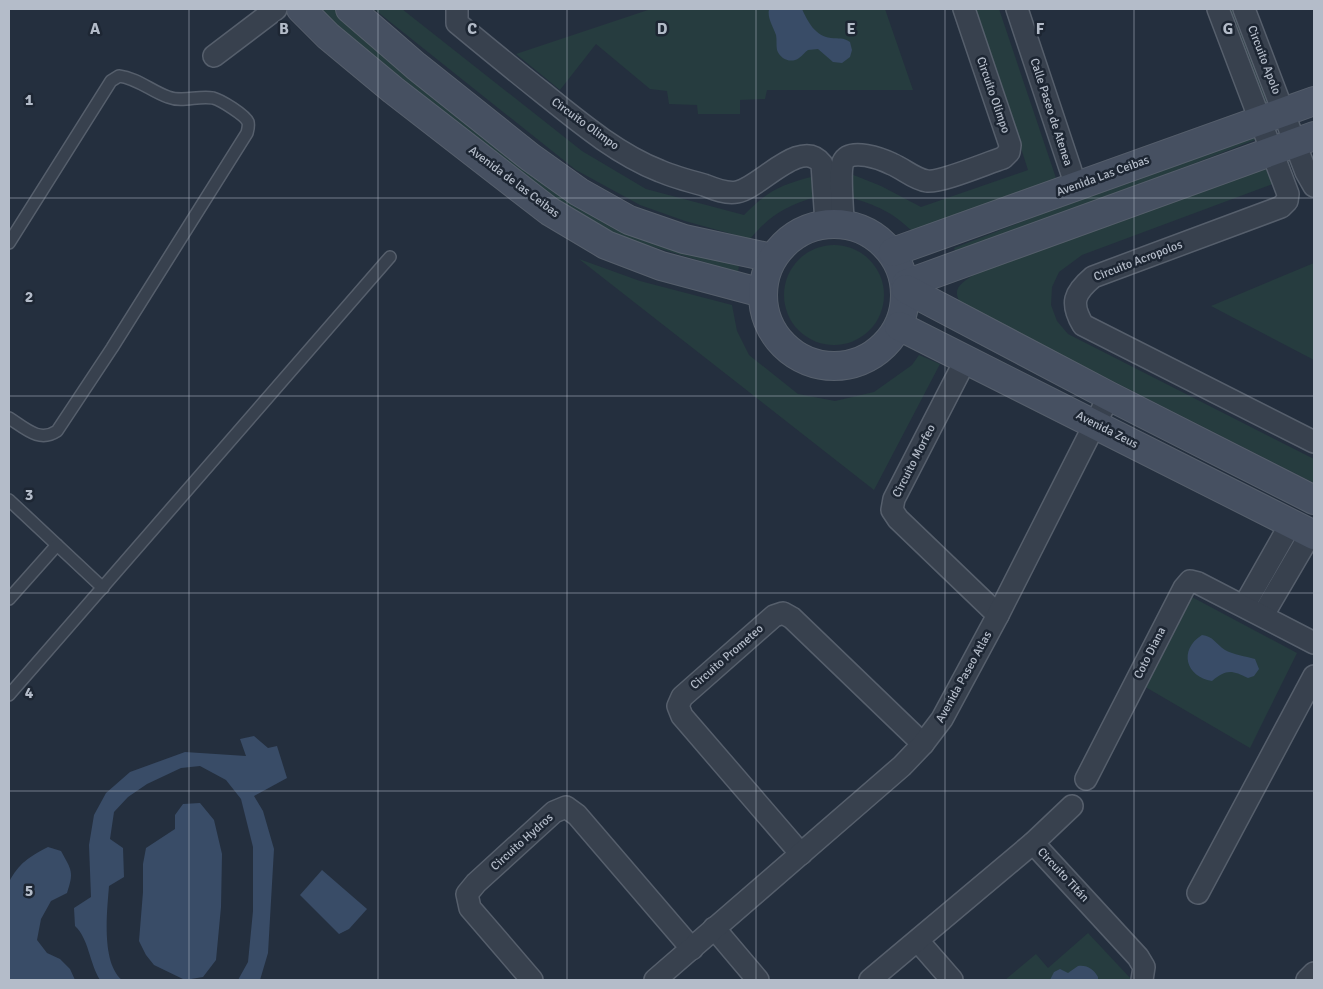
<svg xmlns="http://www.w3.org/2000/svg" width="1323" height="989" viewBox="0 0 1323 989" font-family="Signika,sans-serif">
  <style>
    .green { fill: #263c3f }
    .water { fill: #394c67 }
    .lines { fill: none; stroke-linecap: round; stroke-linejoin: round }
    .lane-casing { stroke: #565f6c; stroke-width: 14 }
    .street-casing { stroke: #565f6c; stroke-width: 24 }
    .secondary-casing { stroke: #565f6c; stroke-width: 30 }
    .lane { stroke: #38414e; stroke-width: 11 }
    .street { stroke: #38414e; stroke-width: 21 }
    .secondary { stroke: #465061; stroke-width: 28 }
    .grid { fill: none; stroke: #b4bcc9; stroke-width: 1; stroke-opacity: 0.55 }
    .labels { text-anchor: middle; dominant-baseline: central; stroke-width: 5; stroke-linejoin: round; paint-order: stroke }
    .street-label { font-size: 12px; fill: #b4bcc9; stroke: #1d2633 }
    .grid-label { font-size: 16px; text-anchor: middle; font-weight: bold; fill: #b4bcc9; stroke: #1d2633; stroke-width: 5; stroke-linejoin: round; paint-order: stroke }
  </style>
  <rect width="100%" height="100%" fill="#242f3e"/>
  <!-- green -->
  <g class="green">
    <path d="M319 9H334L360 34 618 227 739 266 738 272 627 239 576 213 525 178 329 21Z"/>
    <path d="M374 9H402L582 151 646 189 744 215C766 192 780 185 811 177L815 197C786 206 770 215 750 239L685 221 640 205 576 170Z"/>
    <path d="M651 9H885L913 90H767L765 99 740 100V114H698L697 105 669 104 667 91 650 89 596 44 560 90 516 54Z"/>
    <path d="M976 9H999L1057 181 912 231C891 211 877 206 850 197L851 174 881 186 921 207 1028 170Z"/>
    <path d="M1226 9H1235L1271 101 1263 104Z"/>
    <path d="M1257 131 1260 138 957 255 954 248Z"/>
    <path d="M1267 168 1273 184 1082 255 1059 272 1052 287 1051 305 1057 321 1068 334 1314 459V483L962 305C950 289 961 283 975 274Z"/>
    <circle cx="834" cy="295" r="50"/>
    <path d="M579 259 640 281 732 305 737 331 749 355 798 394 835 401 874 392 912 365 919 355 940 364 874 490Z"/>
    <path d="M1314 263V360L1211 306Z"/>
    <path d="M1190 596 1297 653 1250 748 1142 685Z"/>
    <path d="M1088 933 1132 980H1005L1036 954 1048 968Z"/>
  </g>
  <!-- water -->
  <g class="water">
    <path d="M769 9H802C808 22 815 36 831 38 839 39 843 37 850 42L852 50 850 57 842 63 833 62 818 49 808 50C805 52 802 56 799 58 791 64 780 59 777 50 776 45 777 40 776 35 773 26 767 18 769 9Z"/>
    <path d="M1202 635C1213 636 1216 644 1225 650 1234 655 1245 656 1255 659L1259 669 1254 676 1248 678C1232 670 1226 669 1212 681 1186 677 1178 650 1202 635Z"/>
    <path d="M254 736 268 748 277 746 287 778 254 796 263 811 274 849 268 953 260 980H238L248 962 253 911V847L241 799 226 780 200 766 181 768 147 784 128 797 114 812 110 839 123 848 124 877 109 886C107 912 101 962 122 980H100C89 962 89 939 75 926L74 908 91 897 89 845 94 815 106 793 130 772 185 752 246 756 240 739Z"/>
    <path d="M200 803 214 820 222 854 221 907 216 960 203 977 185 980 154 965 146 955 139 941 143 892V864L146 848 175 829V815L183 804Z"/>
    <path d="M48 847 61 851C72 871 74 872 67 893L51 901 41 919 37 940 47 953 60 959 70 969 75 980H10L9 882C19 863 29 857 48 847Z"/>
    <path d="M322 870 367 909 349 929 339 934 300 895Z"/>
    <path d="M1078 966C1088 965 1093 969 1098 977V980H1050L1054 972 1060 969 1068 973Z"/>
  </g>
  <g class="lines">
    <defs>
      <g id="lane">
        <path d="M9 243 111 81 119 76C137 78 151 91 168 97 183 103 198 95 213 98 221 100 245 115 248 122 249 126 248 129 247 133L112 348 57 431C39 443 25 428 9 418"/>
        <path d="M9 500 103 588"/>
        <path d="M9 599 57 545"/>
        <path d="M9 695 390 257"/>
      </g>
      <g id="street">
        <path d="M457 9V23C486 47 514 70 543 93 579 122 617 154 660 171 674 177 689 181 704 185 714 189 726 194 737 192 760 188 801 136 822 164L826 223"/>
        <path d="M1017 9 1076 186"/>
        <path d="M1218 9 1288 194 1287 201 1281 207 1093 277C1074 293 1070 303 1083 325L1314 442"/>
        <path d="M1244 9 1306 172 1314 186"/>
        <path d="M214 56 276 9"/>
        <path d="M843 223C843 210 839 172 843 162 850 147 882 159 892 164 904 169 914 179 927 181 940 183 987 163 1003 158L1009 152 1010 145 964 9"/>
        <path d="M965 361 894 499 892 510 898 519 998 615"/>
        <path d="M1244 606 1291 523"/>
        <path d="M1263 615 1311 533"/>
        <path d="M1086 779 1184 588 1190 581 1198 583 1314 643"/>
        <path d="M1033 843 1138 957 1144 967 1142 980"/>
        <path d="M801 854 682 716 678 706 682 697 774 616 783 613 792 618 923 744"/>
        <path d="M1198 893 1314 676"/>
        <path d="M714 928 758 980"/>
        <path d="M918 941 952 980"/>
        <path d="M532 980 470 908 467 894 476 883 554 812 566 807 577 815 692 949"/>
        <path d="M655 980 902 766 923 744 942 719 998 615 1109 396"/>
        <path d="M870 980 1033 843 1072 806"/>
        <path d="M1307 980 1314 973"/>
      </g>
      <g id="secondary">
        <path d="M301 9 328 36 393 90 549 211 606 245 661 266 762 293"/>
        <path d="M350 9 416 66 530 157 579 192 629 220 684 239 772 258"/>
        <circle cx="834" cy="295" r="71"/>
        <path d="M893 252 1314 101"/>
        <path d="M906 284 1314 136"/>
        <path d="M906 289 1109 396 1314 500"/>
        <path d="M899 326 1314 535"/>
      </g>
    </defs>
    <!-- lane casing -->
    <use href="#lane" class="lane-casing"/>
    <!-- street casing -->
    <use href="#street" class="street-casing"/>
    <!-- secondary casing -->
    <use href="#secondary" class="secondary-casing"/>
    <!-- lane -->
    <use href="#lane" class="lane"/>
    <!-- street -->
    <use href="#street" class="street"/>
    <!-- secondary -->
    <use href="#secondary" class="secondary"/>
  </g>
  <!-- grid -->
  <path class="grid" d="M189 9V980M378 9V980M567 9V980M756 9V980M945 9V980M1134 9V980M9 198H1314M9 396H1314M9 593H1314M9 791H1314"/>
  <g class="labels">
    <!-- street labels -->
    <g class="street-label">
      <text transform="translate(1264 60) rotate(69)">Circuito Apolo</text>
      <text transform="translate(993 95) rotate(71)">Circuito Olimpo</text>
      <text transform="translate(1051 112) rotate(72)">Calle Paseo de Atenea</text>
      <text transform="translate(585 124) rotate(36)">Circuito Olimpo</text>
      <text transform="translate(1103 176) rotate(-20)">Avenida Las Ceibas</text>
      <text transform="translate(514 182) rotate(37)">Avenida de las Ceibas</text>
      <text transform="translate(1138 261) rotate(-21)">Circuito Acropolos</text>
      <text transform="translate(1107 430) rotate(27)">Avenida Zeus</text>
      <text transform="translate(914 461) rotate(-63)">Circuito Morfeo</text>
      <text transform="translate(1150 653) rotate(-63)">Coto Diana</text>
      <text transform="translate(727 657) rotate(-41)">Circuito Prometeo</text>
      <text transform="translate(964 677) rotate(-61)">Avenida Paseo Atlas</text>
      <text transform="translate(522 842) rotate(-42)">Circuito Hydros</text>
      <text transform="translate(1063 875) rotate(47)">Circuito Titán</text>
    </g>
  </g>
  <g class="grid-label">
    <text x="95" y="34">A</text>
    <text x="284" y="34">B</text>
    <text x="472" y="34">C</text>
    <text x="662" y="34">D</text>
    <text x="851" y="34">E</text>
    <text x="1040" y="34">F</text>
    <text x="1228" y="34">G</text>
    <text x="29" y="105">1</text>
    <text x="29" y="302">2</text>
    <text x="29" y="500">3</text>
    <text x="29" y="698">4</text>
    <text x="29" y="896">5</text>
  </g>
  <!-- border -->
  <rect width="1323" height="989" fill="none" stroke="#b4bcc9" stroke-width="20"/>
</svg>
